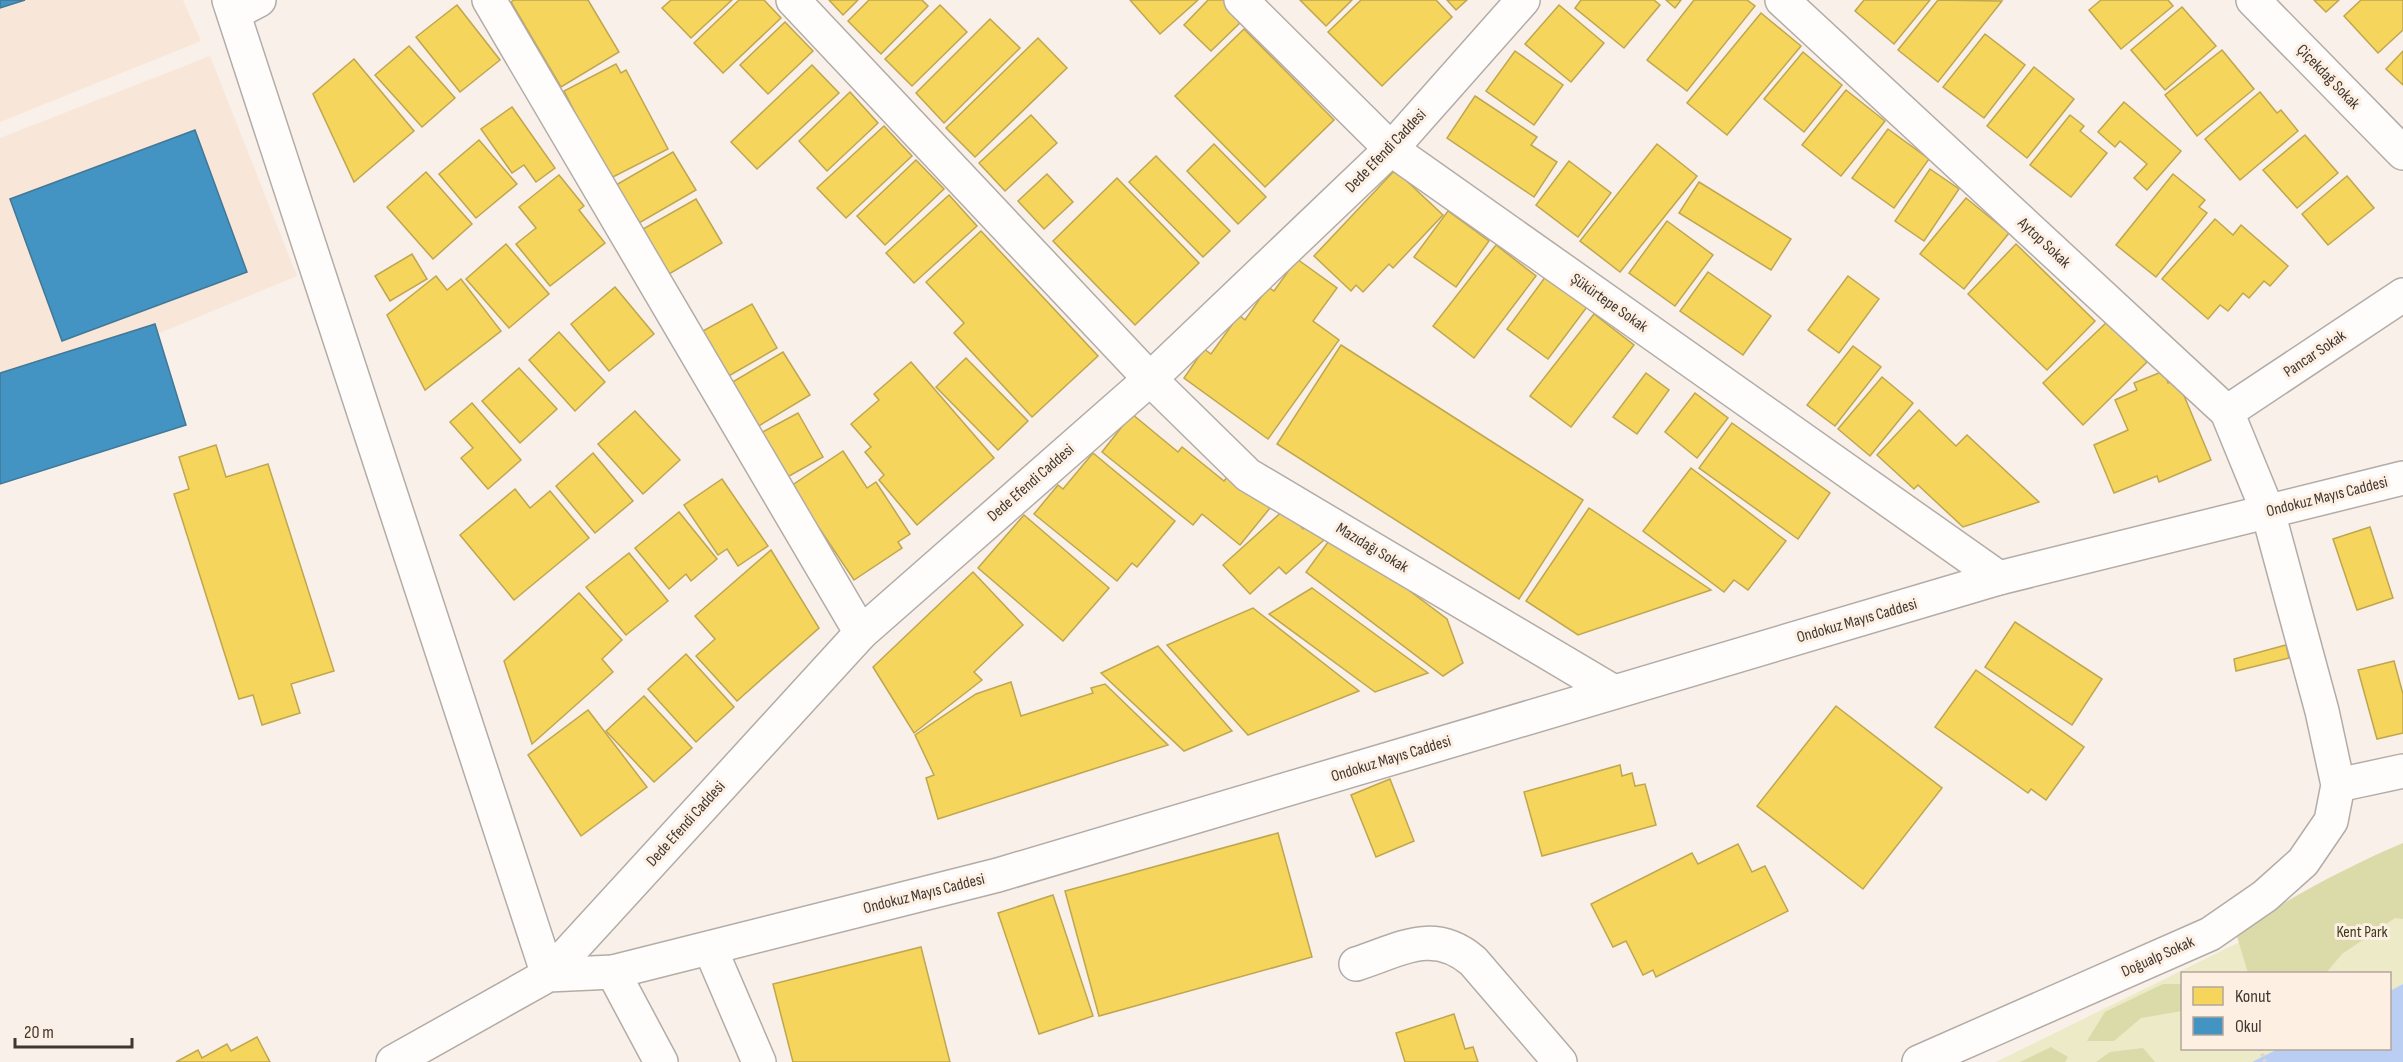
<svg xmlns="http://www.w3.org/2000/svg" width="2403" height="1062" viewBox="0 0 2403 1062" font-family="'Sofia Sans Condensed',sans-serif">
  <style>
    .built { fill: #f8e7d8 }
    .green { fill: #eceac7; fill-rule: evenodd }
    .forest { fill: #dbdaa9 }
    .water { fill: #b9cef2 }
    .homes { fill: #f6d55c; stroke: #bfa64f; stroke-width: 1.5 }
    .schools { fill: #4393c3; stroke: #427897; stroke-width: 1.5 }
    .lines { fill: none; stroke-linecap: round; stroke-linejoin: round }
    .minor-casing { stroke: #b3aca6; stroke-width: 36 }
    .path { stroke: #d9d6d5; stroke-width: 4; stroke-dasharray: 3 3; stroke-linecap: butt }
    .minor { stroke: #fefdfc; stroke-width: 33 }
    .labels { text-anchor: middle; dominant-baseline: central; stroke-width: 6; stroke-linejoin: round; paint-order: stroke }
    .street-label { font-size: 16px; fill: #3f3831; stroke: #feefe3 }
    .park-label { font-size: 16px; fill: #3b3d18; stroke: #feefe3 }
  </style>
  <rect width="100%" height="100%" fill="#f8f0e9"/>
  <!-- built -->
  <g class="built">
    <path d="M0 0H183L201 41 0 122Z"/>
    <path d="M210 56 297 276 10 395 0 370V138Z"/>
  </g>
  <!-- green -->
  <path class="green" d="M2403 872V1062H1996L2321 902ZM2182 974H2390V1048H2182Z"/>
  <!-- forest -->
  <g class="forest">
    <path d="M2403 843V919L2395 918 2342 954 2326 973H2248L2236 933C2289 898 2344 868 2403 843Z"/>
    <path d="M2163 984H2182V1011L2141 1018 2114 1041H2087L2105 1012Z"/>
    <path d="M2051 1047 2068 1057 2065 1062H2020Z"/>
    <path d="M2143 1048 2155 1062H2096L2110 1052Z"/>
  </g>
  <!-- water -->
  <path class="water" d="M2403 984V1062H2252L2278 1049 2390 1048V991Z"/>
  <!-- homes -->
  <g class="homes">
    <path d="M514 0H588L619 52 561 87 511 2Z"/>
    <path d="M671 0H732L691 38 662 8Z"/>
    <path d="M739 0H764L781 18 723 73 694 43Z"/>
    <path d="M829 0H858L843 15Z"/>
    <path d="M869 0H922L928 6 881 54 848 21Z"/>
    <path d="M1130 0H1198L1160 34Z"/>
    <path d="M1208 0H1223L1243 20 1211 51 1184 25Z"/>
    <path d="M1300 0H1352L1326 26Z"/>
    <path d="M1361 0H1436L1452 17 1382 86 1328 32Z"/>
    <path d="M1447 0H1467L1456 10Z"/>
    <path d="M1581 0H1654L1660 5 1624 48 1575 8Z"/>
    <path d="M1666 0H1681L1675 8Z"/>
    <path d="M1694 0H1747L1755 6 1687 91 1647 60Z"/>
    <path d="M1864 0H1930L1894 44 1855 11Z"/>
    <path d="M1938 0 2002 1 1938 82 1898 50Z"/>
    <path d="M2101 0H2168L2173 6 2121 49 2089 10Z"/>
    <path d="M2314 0H2339L2326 12Z"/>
    <path d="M2361 0H2403V30L2378 53 2344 16Z"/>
    <path d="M457 5 500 60 460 92 416 37Z"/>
    <path d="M940 5 967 32 912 86 885 59Z"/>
    <path d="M1559 5 1604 43 1571 82 1525 44Z"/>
    <path d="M2182 7 2216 46 2165 90 2131 50Z"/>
    <path d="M1761 13 1801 46 1727 135 1687 103Z"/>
    <path d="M990 19 1020 48 944 123 916 93Z"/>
    <path d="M785 22 813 51 768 94 740 65Z"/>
    <path d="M1244 29 1334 120 1265 187 1175 96Z"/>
    <path d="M1985 34 2025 65 1984 118 1943 87Z"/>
    <path d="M1038 38 1067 68 975 157 946 128Z"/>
    <path d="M409 46 455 98 422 127 375 75Z"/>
    <path d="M2222 50 2254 89 2197 136 2165 95Z"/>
    <path d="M1515 51 1563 85 1534 125 1486 91Z"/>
    <path d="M2403 51V85L2386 69Z"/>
    <path d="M1803 52 1842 85 1804 132 1764 99Z"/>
    <path d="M354 59 414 131 354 182 313 94Z"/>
    <path d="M616 64 621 73 626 70 668 149 609 179 564 91Z"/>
    <path d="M812 65 839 93 757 169 731 142Z"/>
    <path d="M2034 67 2074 99 2027 158 1987 126Z"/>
    <path d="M1846 90 1885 121 1841 176 1802 145Z"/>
    <path d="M850 92 878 123 827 171 799 141Z"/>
    <path d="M2260 92 2277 113 2281 110 2298 131 2240 180 2205 139Z"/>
    <path d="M1475 96 1537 137 1531 145 1557 162 1534 197 1447 138Z"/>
    <path d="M2124 102 2181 151 2147 190 2134 178 2147 164 2120 141 2115 147 2098 132Z"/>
    <path d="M512 107 555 168 536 182 524 165 512 173 481 129Z"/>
    <path d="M1031 115 1057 143 1005 191 979 163Z"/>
    <path d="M2070 115 2084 126 2080 131 2107 153 2071 197 2030 165Z"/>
    <path d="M884 126 912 156 846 218 817 188Z"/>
    <path d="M1888 129 1929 159 1894 208 1852 178Z"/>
    <path d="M2305 135 2338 173 2297 208 2263 170Z"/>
    <path d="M479 140 517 184 476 218 439 174Z"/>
    <path d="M1214 144 1266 197 1238 224 1187 171Z"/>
    <path d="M1657 144 1697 176 1620 272 1580 241Z"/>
    <path d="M673 152 696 190 639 223 616 185Z"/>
    <path d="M1156 156 1230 231 1203 257 1129 182Z"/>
    <path d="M916 160 944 189 885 245 857 216Z"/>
    <path d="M1569 161 1611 193 1578 237 1536 205Z"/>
    <path d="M1930 169 1959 189 1924 241 1895 221Z"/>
    <path d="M1395 170 1443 215 1393 268 1389 264 1363 292 1356 285 1351 291 1314 256Z"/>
    <path d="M426 172 472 224 433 259 387 207Z"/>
    <path d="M1047 174 1073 202 1044 229 1018 201Z"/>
    <path d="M2173 174 2205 200 2199 207 2207 213 2156 277 2116 245Z"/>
    <path d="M559 175 584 206 579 210 605 243 550 286 516 244 536 228 519 207Z"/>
    <path d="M2347 176 2374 208 2328 245 2302 214Z"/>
    <path d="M1117 178 1199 263 1135 325 1053 241Z"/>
    <path d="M1699 182 1791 239 1771 270 1679 213Z"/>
    <path d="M949 195 977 226 914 283 886 253Z"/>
    <path d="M1966 198 2009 233 1964 289 1920 254Z"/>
    <path d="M696 199 722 243 669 274 643 229Z"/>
    <path d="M1448 211 1489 241 1456 287 1414 257Z"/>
    <path d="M2215 219 2233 235 2241 225 2288 266 2270 286 2264 281 2249 298 2243 293 2228 311 2220 305 2208 319 2162 279Z"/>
    <path d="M1667 221 1713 255 1675 306 1629 273Z"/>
    <path d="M981 231 1098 356 1032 417 954 333 964 323 926 282Z"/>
    <path d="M506 244 549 294 509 328 466 279Z"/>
    <path d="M2016 244 2095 321 2047 370 1968 294Z"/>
    <path d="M1496 245 1536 276 1474 358 1433 326Z"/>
    <path d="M412 254 427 279 390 301 375 276Z"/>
    <path d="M1297 259 1337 288 1313 321 1339 340 1268 439 1184 378 1204 349 1211 354 1239 315 1245 320 1268 287 1274 291Z"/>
    <path d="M1708 272 1771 316 1743 355 1680 311Z"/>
    <path d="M436 276 447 290 461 279 501 331 425 390 387 315Z"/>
    <path d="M1546 276 1587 307 1548 359 1507 329Z"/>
    <path d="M1848 276 1879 299 1839 353 1808 330Z"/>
    <path d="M615 287 654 334 609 371 571 324Z"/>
    <path d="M752 304 777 348 727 377 701 332Z"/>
    <path d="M1594 314 1634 345 1571 427 1530 396Z"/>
    <path d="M2108 321 2147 362 2083 425 2043 383Z"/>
    <path d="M559 332 605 382 575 411 529 360Z"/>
    <path d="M1341 345 1583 500 1519 599 1277 444Z"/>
    <path d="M1853 346 1881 367 1835 426 1807 405Z"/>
    <path d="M783 352 810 395 757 427 731 383Z"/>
    <path d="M966 358 1028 421 998 450 936 387Z"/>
    <path d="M911 362 994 458 917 525 879 480 884 475 865 452 871 447 851 424 879 400 874 394Z"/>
    <path d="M519 368 557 409 520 443 482 401Z"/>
    <path d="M2164 371 2168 383 2177 379 2211 460 2159 482 2157 476 2114 493 2094 445 2128 430 2115 400 2137 390 2134 383Z"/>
    <path d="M1646 373 1669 390 1637 434 1613 417Z"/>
    <path d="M1882 377 1913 403 1870 456 1838 429Z"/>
    <path d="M1695 393 1728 418 1697 458 1665 432Z"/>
    <path d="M472 403 521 460 488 489 461 458 473 448 450 422Z"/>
    <path d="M1919 410 1956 446 1967 435 2039 502 1963 527 1918 485 1914 489 1877 455Z"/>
    <path d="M635 411 680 460 643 494 598 444Z"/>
    <path d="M798 413 823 457 784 479 759 434Z"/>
    <path d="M1132 414 1178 452 1182 447 1224 481 1229 475 1270 508 1240 545 1202 514 1193 525 1102 452Z"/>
    <path d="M1732 423 1830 493 1798 539 1699 468Z"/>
    <path d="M216 445 226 477 268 464 334 671 291 684 300 713 262 725 253 695 239 699 174 494 189 489 179 457Z"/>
    <path d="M843 451 867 488 876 482 910 534 898 542 902 548 854 580 791 486Z"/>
    <path d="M593 453 633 501 595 533 556 486Z"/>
    <path d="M1093 453 1175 521 1137 567 1132 563 1117 581 1034 514 1058 485 1063 489Z"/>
    <path d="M1691 468 1786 541 1748 590 1734 580 1724 592 1643 531Z"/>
    <path d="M722 479 768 546 738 566 727 549 718 555 684 505Z"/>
    <path d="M515 489 530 508 550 491 589 538 514 600 460 535Z"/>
    <path d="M1589 508 1711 590 1578 635 1526 601Z"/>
    <path d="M1285 509 1303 529 1309 523 1324 540 1286 574 1279 567 1250 594 1223 565Z"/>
    <path d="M679 512 717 559 691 581 686 574 669 589 635 548Z"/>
    <path d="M1024 515 1109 588 1063 641 978 568Z"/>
    <path d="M2370 527 2393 598 2357 610 2333 539Z"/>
    <path d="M1334 534 1447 619 1463 663 1443 676 1306 572Z"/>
    <path d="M771 550 819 628 737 701 696 656 715 639 695 616Z"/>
    <path d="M629 553 668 601 626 635 586 587Z"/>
    <path d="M973 572 1023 625 974 672 982 680 914 733 873 667Z"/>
    <path d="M1312 588 1428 673 1375 692 1269 614Z"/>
    <path d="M579 593 622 640 602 659 613 672 532 744 504 661Z"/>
    <path d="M1253 608 1359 691 1248 735 1167 645Z"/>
    <path d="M2015 622 2102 679 2072 725 1985 667Z"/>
    <path d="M2286 645 2289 658 2236 671 2234 659Z"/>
    <path d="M1158 646 1232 731 1184 751 1101 673Z"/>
    <path d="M686 654 734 707 696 742 648 689Z"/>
    <path d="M2394 661 2403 694V733L2377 739 2358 670Z"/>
    <path d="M1976 670 2084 747 2046 800 2031 789 2028 793 1935 727Z"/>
    <path d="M1011 682 1021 716 1093 693 1091 688 1105 684 1168 745 938 819 926 778 934 775 915 735 976 694Z"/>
    <path d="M644 696 692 748 654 782 606 731Z"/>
    <path d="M1836 706 1942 788 1863 889 1757 806Z"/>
    <path d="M588 710 647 787 581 836 528 755Z"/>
    <path d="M1620 765 1622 776 1632 773 1635 786 1645 784 1656 825 1542 856 1524 792Z"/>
    <path d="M1390 779 1414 841 1376 857 1351 795Z"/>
    <path d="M1278 833 1312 957 1099 1016 1065 891Z"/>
    <path d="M1738 844 1752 872 1765 866 1788 911 1656 977 1653 970 1643 975 1626 941 1613 947 1591 904 1692 853 1698 864Z"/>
    <path d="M1053 895 1093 1016 1039 1034 998 913Z"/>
    <path d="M921 947 950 1062H793L773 984Z"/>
    <path d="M1454 1014 1465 1049 1473 1047 1478 1062H1405L1396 1033Z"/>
    <path d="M257 1037 270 1062H176L198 1050 202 1058 227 1044 231 1051Z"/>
  </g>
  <!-- schools -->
  <g class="schools">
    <path d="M0 0H25L0 8Z"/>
    <path d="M195 130 247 272 62 341 10 199Z"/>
    <path d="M155 324 186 425 0 484V373Z"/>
  </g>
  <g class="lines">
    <defs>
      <g id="minor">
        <path d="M229 0 548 975"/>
        <path d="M489 0 861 633"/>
        <path d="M793 0 1150 379 1248 475 1614 692"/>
        <path d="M1241 0 1391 149 1999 578"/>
        <path d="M1782 0 2227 412 2268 512 2322 711 2338 785 2331 821 2303 862 2265 896 2210 934 1919 1062"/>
        <path d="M2253 0 2403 153"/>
        <path d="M234 13 259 0"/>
        <path d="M2227 412 2403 295"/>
        <path d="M2338 785 2403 771"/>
        <path d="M710 948 759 1062"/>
        <path d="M1356 964C1400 950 1433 927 1473 961L1560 1062"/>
        <path d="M613 972 661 1062"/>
        <path d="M548 975 861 633 1150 379 1391 149 1523 0"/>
        <path d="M393 1062 548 975 613 972 998 875 1999 578 2403 478"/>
      </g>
    </defs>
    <!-- minor casing -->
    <use href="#minor" class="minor-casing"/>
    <!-- path -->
    <path class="path" d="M2260 1048 2265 1062"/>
    <!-- minor -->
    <use href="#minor" class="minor"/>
  </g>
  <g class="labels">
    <!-- street labels -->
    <g class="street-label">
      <text transform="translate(2328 77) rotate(46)">Çiçekdağ Sokak</text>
      <text transform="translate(1386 151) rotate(-46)">Dede Efendi Caddesi</text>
      <text transform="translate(2044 243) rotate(43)">Aytop Sokak</text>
      <text transform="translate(1609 303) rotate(35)">Şükürtepe Sokak</text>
      <text transform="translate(2315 354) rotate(-34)">Pancar Sokak</text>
      <text transform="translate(1031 483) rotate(-41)">Dede Efendi Caddesi</text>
      <text transform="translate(2327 497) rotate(-14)">Ondokuz Mayıs Caddesi</text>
      <text transform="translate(1372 548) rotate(31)">Mazıdağı Sokak</text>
      <text transform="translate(1857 621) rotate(-16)">Ondokuz Mayıs Caddesi</text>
      <text transform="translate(1391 759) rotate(-17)">Ondokuz Mayıs Caddesi</text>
      <text transform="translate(686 824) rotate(-48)">Dede Efendi Caddesi</text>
      <text transform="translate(924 894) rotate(-14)">Ondokuz Mayıs Caddesi</text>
      <text transform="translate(2158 957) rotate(-24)">Doğualp Sokak</text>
    </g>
    <!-- park labels -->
    <g class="park-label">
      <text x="2362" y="932">Kent Park</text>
    </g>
  </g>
  <!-- legend -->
  <rect x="2181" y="972" width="210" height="78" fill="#feefe3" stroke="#b2a69c" stroke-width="1.5"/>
  <rect x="2193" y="987" width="30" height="18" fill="#f6d55c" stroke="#b2a69c" stroke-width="1.5"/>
  <text x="2235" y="1002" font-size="18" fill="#3f3831">Konut</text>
  <rect x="2193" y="1017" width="30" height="18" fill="#4393c3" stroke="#b2a69c" stroke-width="1.5"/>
  <text x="2235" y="1032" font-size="18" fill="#3f3831">Okul</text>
  <!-- scale -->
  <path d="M15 1038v9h117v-9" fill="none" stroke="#3f3831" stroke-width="3"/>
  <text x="24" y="1038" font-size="18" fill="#3f3831" stroke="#feefe3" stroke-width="4.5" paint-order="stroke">20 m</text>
</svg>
